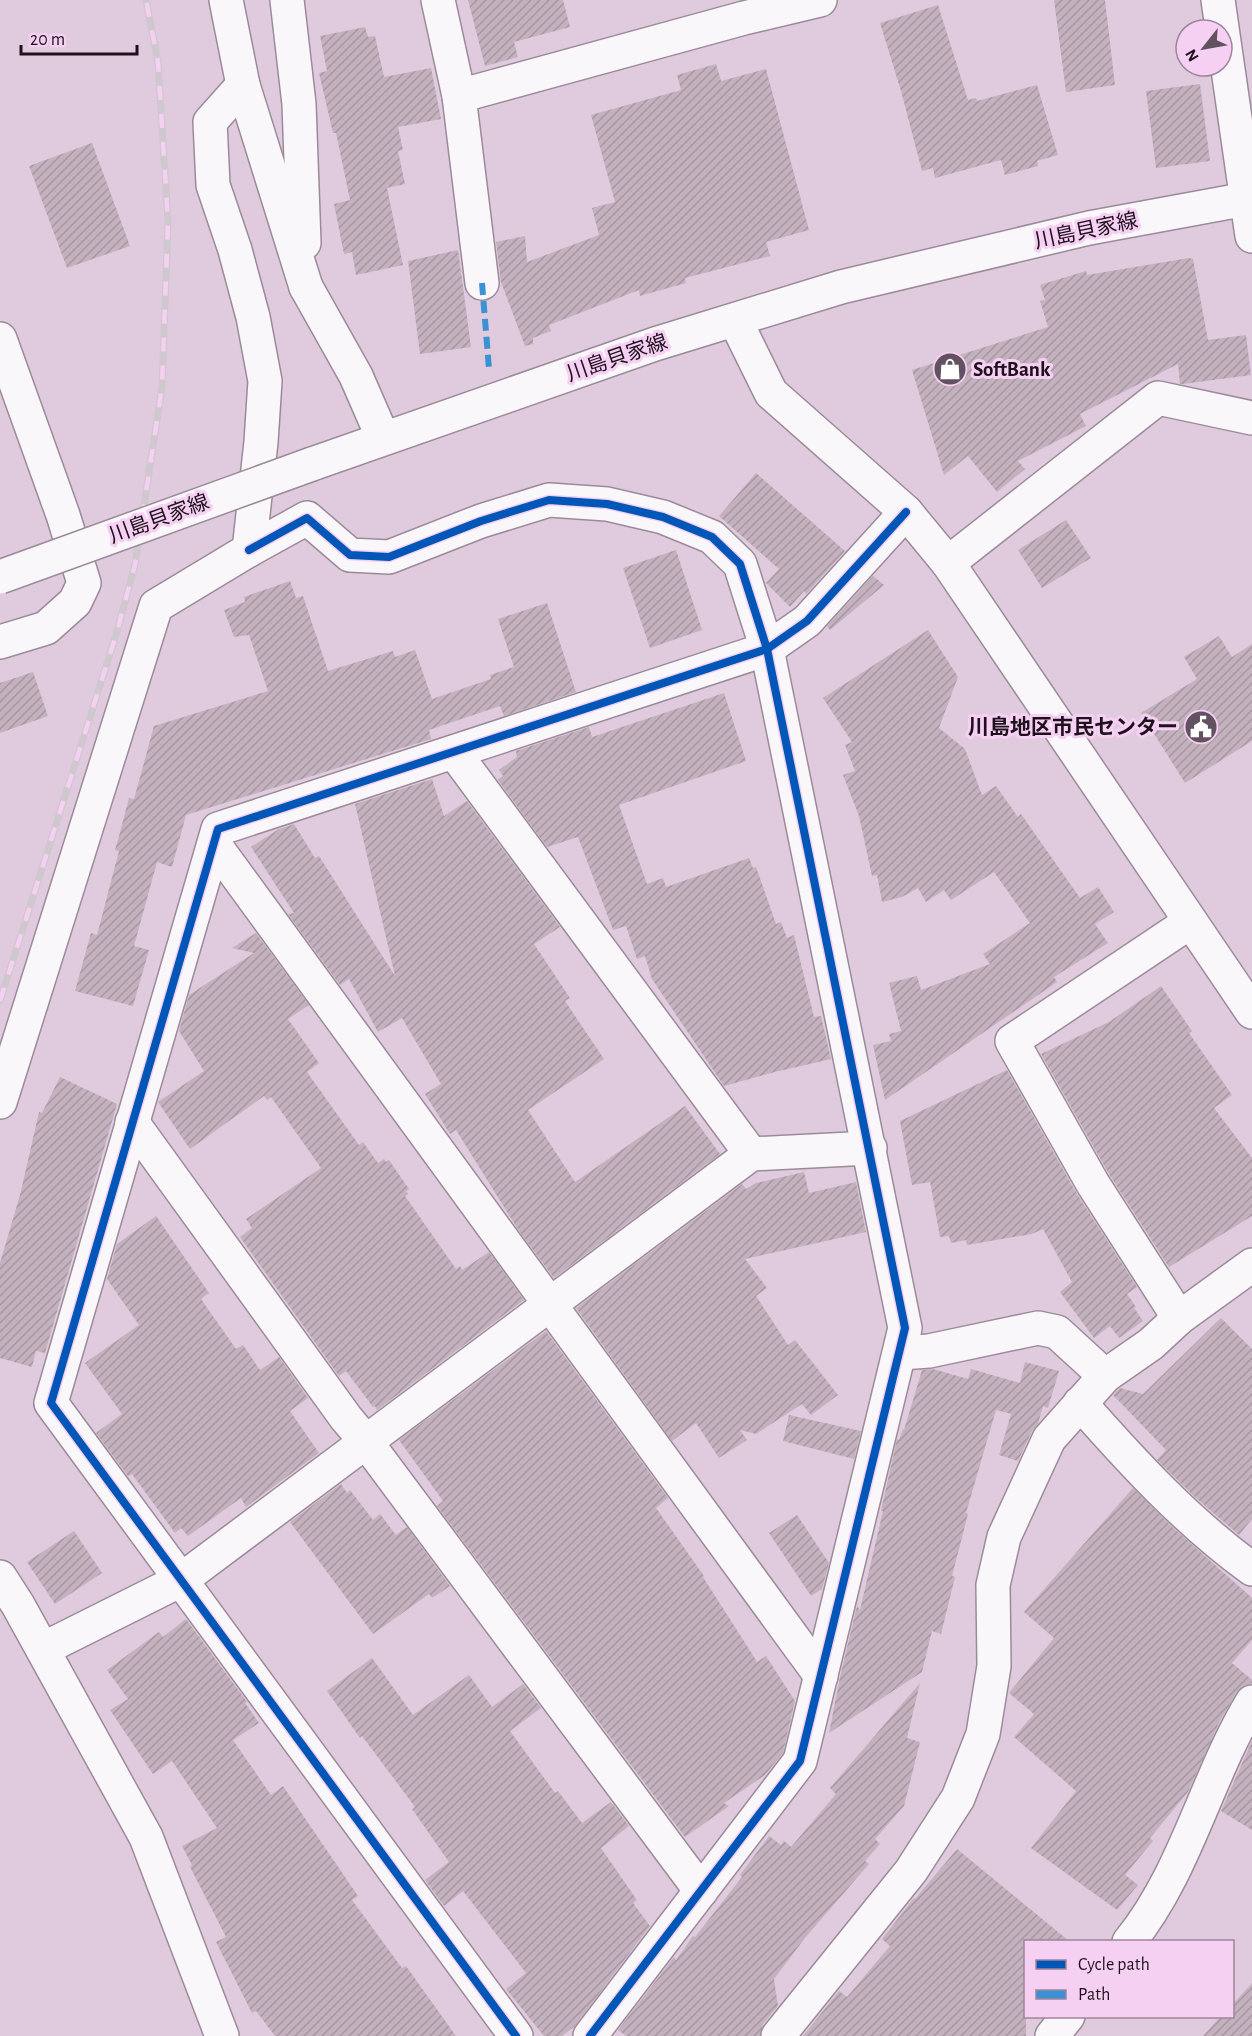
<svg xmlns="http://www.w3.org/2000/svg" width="1252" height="2036" viewBox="0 0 1252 2036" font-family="'Alegreya Sans','Noto Sans JP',sans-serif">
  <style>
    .building { fill: url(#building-hatch) }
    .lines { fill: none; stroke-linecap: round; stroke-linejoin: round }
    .minor-casing { stroke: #9b8b9a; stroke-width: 36 }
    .tertiary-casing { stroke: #9b8b9a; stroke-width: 36 }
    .secondary-casing { stroke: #9b8b9a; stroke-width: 36 }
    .minor { stroke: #faf7fa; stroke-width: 33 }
    .tertiary { stroke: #faf7fa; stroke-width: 33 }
    .secondary { stroke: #faf7fa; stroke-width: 33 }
    .rail-casing { stroke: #cfc8cf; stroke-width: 7 }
    .rail { stroke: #f6d0f2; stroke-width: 4.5; stroke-dasharray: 14; stroke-linecap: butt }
    .secondary-bridge-casing { stroke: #9b8b9a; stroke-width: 36; stroke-linecap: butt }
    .secondary-bridge { stroke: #faf7fa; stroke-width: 33 }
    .quiet { stroke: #3a92d5; stroke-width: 6; stroke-dasharray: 12 6; stroke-linecap: butt }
    .cycleway-casing { stroke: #f6d0f2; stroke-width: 11 }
    .cycleway { stroke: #0057b8; stroke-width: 8 }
    .labels { text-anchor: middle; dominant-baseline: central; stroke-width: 6; stroke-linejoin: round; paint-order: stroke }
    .street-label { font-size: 21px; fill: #1e111d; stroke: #f6d0f2 }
    .poi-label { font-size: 21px; font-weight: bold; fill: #1e111d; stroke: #f6d0f2; text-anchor: start }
  </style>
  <defs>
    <pattern id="building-hatch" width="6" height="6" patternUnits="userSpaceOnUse" patternTransform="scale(1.5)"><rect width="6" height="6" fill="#c3b1be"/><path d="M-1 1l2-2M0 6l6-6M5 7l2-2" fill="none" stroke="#a797a3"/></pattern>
  </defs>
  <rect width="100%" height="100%" fill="#e0cbde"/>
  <!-- building -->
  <g class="building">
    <path d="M468 0H563L570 27 514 42 518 57 485 66Z"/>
    <path d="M1054 0H1105L1115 85 1066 92Z"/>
    <path d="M938 5 968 100 976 98 977 101 1037 85 1058 155 1037 161 1038 166 1005 175 1001 160 935 178 933 168 922 171 901 91 880 23Z"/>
    <path d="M365 27 368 37 375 36 384 77 431 68 441 119 398 127 403 150 398 151 405 184 387 188 403 265 356 275 352 252 344 254 334 204 350 200 336 133H333L319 73 327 71 320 36Z"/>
    <path d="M716 64 721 81 766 69 809 230 766 242 770 256 685 278 686 283 640 296 639 290 549 325 551 331 533 338V344L525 346 501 282 496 242 525 236 527 262 599 235 592 208 615 202 591 115 681 90 677 75Z"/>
    <path d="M1200 84 1210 161 1156 168 1146 91Z"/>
    <path d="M92 143 130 246 67 268 29 166Z"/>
    <path d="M458 250 471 347 420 354 408 261Z"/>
    <path d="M1189 258 1193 259 1208 340 1246 335 1251 375 1183 384H1180L1178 364 1080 414 1086 426 1018 461 1025 469 997 492 968 456 944 475 912 370 1048 327 1040 301 1045 300 1040 285 1086 271 1087 275Z"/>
    <path d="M756 473 845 551 806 594 804 591 790 607 766 583 779 569 719 516Z"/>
    <path d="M1066 520 1091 558 1042 588 1018 550Z"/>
    <path d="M676 550 702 630 650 648 623 568Z"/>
    <path d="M873 576 884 585 830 630 827 626Z"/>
    <path d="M290 581 296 598 303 596 328 671 393 651 395 657 415 650 432 699 491 679 490 675 514 667 498 619 547 603 576 692 504 716 500 706 429 730 431 739 186 815 172 867 157 862 134 946 149 950 133 1006 75 991 91 933 97 935 119 851 115 850 119 836 129 798 134 799 154 726 268 691 249 635 234 637 224 610 245 602 244 597Z"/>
    <path d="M928 630 958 677 939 728 965 749 982 795 996 786 1018 817 1021 814 1080 898 1098 887 1114 912 1095 924 1108 943 1054 977 1057 982 885 1100 873 1045 891 1041 889 1034 901 1031 889 983 917 976 921 990 990 964 983 954 1030 923 994 872 951 900 944 890 926 902 918 888 902 897 882 902 877 875 872 876 859 816 843 775 855 771 845 745 852 742 823 698Z"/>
    <path d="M1219 636 1232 657 1252 644V741L1185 783 1141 713 1197 679 1184 657Z"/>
    <path d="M33 672 48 716 0 733V683Z"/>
    <path d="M724 693 746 761 619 805 647 884 663 878 666 887 749 858 753 868 756 867 776 924 781 922 787 938 794 935 814 1017 821 1016 831 1059 775 1072 724 1086 652 979 645 956 637 959 626 926 613 930 578 837 547 847 498 780 503 776 499 770 517 757 516 751 589 727 592 737Z"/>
    <path d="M432 779 444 816 467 801 560 927 534 944 570 998 565 1001 604 1059 528 1110 575 1182 685 1106 720 1154 554 1278 519 1231 456 1130 450 1134 425 1094 441 1084 402 1018 378 1032 349 979 340 985 288 914 294 913 251 847 279 829 294 824 315 858 319 856 395 976 355 804Z"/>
    <path d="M256 933 309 1005 288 1019 319 1063 307 1072 359 1145 363 1142 378 1163 384 1159 386 1162 389 1160 409 1189 406 1191 408 1194 405 1196 456 1269 460 1266 462 1270 489 1252 524 1300 377 1410 375 1406 373 1407 346 1371 339 1376 240 1237 252 1228 246 1219 321 1168 271 1097 267 1100 264 1096 190 1149 158 1102 204 1071 179 1031 189 995 254 953 232 948Z"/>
    <path d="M1161 986 1192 1031 1189 1033 1232 1095 1214 1108 1252 1158V1216L1169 1267 1109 1174 1041 1054 1109 1022Z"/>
    <path d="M1007 1070 1077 1194 1137 1287 1127 1294 1136 1307 1134 1308 1143 1321 1119 1338 1110 1326 1094 1338 1060 1292 1072 1282 1043 1229 1032 1234 967 1245 966 1240 951 1243 949 1236 940 1237 930 1182 912 1185 900 1121Z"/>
    <path d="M60 1077 117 1104 45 1353 36 1351 32 1367 0 1358V1263L20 1195 39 1112 42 1113Z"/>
    <path d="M804 1172 809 1193 856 1182 866 1232 745 1259 767 1288 756 1296 788 1345 795 1340 838 1395 811 1415 802 1404 756 1434 740 1430 747 1440 719 1458 696 1423 672 1441 576 1308 742 1184 746 1189 756 1183Z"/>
    <path d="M156 1216 209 1293 201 1299 236 1349 243 1345 260 1370 279 1357 308 1398 290 1411 319 1453 246 1507 241 1498 188 1536 181 1528 175 1533 132 1474 128 1476 96 1433 122 1414 85 1363 139 1325 107 1279 117 1244Z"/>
    <path d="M1221 1318 1252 1349V1519L1239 1535 1195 1497 1157 1460 1166 1450 1113 1395 1120 1388 1143 1394Z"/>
    <path d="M546 1331 668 1498 656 1508 704 1576 703 1577 749 1649 757 1662 766 1656 795 1701 783 1753 765 1775 724 1803 729 1806 685 1837 437 1506 443 1501 399 1440Z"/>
    <path d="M1025 1362 1059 1371 1048 1408 1043 1406 1038 1424 1032 1431 1018 1461 999 1455 1011 1414 996 1410 966 1513 968 1514 952 1576 955 1577 941 1634 932 1631 922 1672 829 1733 840 1677 857 1606 860 1610 883 1511H881L897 1439 899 1440 903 1429 904 1430 922 1370 933 1369 968 1379 971 1369 1020 1383Z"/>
    <path d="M789 1415 861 1431 854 1459 783 1441Z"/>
    <path d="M341 1484 347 1493 350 1490 373 1520 380 1514 396 1535 407 1527 450 1586 432 1598 429 1594 373 1634 290 1522Z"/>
    <path d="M1133 1488 1170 1525 1252 1598V1640L1232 1663 1252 1680V1683L1243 1686 1236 1693 1219 1723 1188 1792 1150 1838 1153 1841 1125 1875 1138 1885 1117 1910 1031 1848 1076 1791 1014 1737 1034 1714 1009 1693 1054 1638 1024 1612Z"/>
    <path d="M797 1515 829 1563 822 1589 811 1596 769 1533Z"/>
    <path d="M74 1531 102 1573 55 1604 27 1562Z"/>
    <path d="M186 1619 247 1702 245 1703 259 1723 233 1740 271 1795 283 1786 358 1896 352 1900 402 1968 406 1966 456 2036H275L256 2011 252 2013 216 1942 226 1937 190 1867 192 1865 182 1846 217 1828 172 1761 153 1774 110 1710 128 1699 107 1670 159 1632 163 1637Z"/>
    <path d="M372 1658 413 1715 469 1675 492 1707 523 1684 541 1708 510 1731 555 1793 558 1791 582 1823 611 1802 629 1826 601 1848 637 1900 633 1903 650 1926 574 2027 562 2036H544L506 1989 526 1973 463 1891 444 1906 425 1880 449 1862 412 1809 415 1807 362 1736 360 1738 327 1691Z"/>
    <path d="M920 1683 907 1738 920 1742 904 1806 875 1839 880 1844 865 1861 869 1864 805 1938 774 1979 778 2006 763 2024 760 2036H626L618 2030 674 1957 676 1960 693 1936 695 1937 742 1877 740 1875 769 1836 781 1845 784 1841 791 1847 836 1794 830 1788Z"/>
    <path d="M1252 1741V1830L1221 1811Z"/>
    <path d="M957 1849 1069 1941H1026V2036H803L839 1991 847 1997 890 1946 882 1939 914 1898 915 1899Z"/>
    <path d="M1252 1983V2036H1203L1221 2016H1233V2004Z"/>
  </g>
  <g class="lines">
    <defs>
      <g id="minor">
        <path d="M226 0 243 85 306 287"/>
        <path d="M287 0 299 104 304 243"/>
        <path d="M438 0 459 96 482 283"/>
        <path d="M1218 0 1252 236"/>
        <path d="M459 96 744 18 820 0"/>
        <path d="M0 339 63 515 84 583 75 602 46 628 0 642"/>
        <path d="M249 550 307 518 350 555 389 557 481 521 549 500 607 504 663 517 712 537 740 564 767 649 905 1328 800 1761 590 2036"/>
        <path d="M948 563 1158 398 1252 418"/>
        <path d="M454 752 751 1154"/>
        <path d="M214 844 821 1676"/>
        <path d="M0 1102 156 606 249 550 261 442 265 381 253 317 235 250 213 185 210 122 243 85"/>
        <path d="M132 1122 346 1418 367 1443 701 1891"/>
        <path d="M1179 1318 1093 1184 1012 1041 1190 922"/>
        <path d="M900 1353 929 1351 1038 1328 1057 1332 1105 1376"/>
        <path d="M1080 1403C1133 1463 1186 1521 1252 1569"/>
        <path d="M0 1577 18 1605 146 1837 222 2036"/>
        <path d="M43 1649 181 1580 751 1154 870 1148"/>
        <path d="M1129 1942C1186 1872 1206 1778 1252 1702"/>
        <path d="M516 2036 51 1403 218 829 767 649 807 621 906 512"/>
        <path d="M778 2036 911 1871 958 1798 983 1734 994 1666 993 1585 1004 1537 1049 1439 1105 1376 1151 1344 1179 1318 1252 1265"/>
        <path d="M1052 2036 1068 2016"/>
      </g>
      <g id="tertiary">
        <path d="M306 287 356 376 383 438"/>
        <path d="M735 320 771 393 906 512 948 563 1252 1012"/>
      </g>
      <path id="secondary" d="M312 464 655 344 841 287 1089 228 1252 198"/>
    </defs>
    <!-- minor casing -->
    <use href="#minor" class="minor-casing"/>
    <!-- tertiary casing -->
    <use href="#tertiary" class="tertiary-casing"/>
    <!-- secondary casing -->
    <use href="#secondary" class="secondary-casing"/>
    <!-- minor -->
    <use href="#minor" class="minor"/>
    <!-- tertiary -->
    <use href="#tertiary" class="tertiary"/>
    <!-- secondary -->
    <use href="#secondary" class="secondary"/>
    <defs>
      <path id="rail" d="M0 1001 116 635 135 565 162 387 168 221 158 62 146 0"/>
    </defs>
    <!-- rail casing -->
    <use href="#rail" class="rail-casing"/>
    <!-- rail -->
    <use href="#rail" class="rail"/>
    <defs>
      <path id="secondary-bridge" d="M0 577 312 464"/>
    </defs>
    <!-- secondary-bridge casing -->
    <use href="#secondary-bridge" class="secondary-bridge-casing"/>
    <!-- secondary-bridge -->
    <use href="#secondary-bridge" class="secondary-bridge"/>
    <!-- quiet -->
    <path class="quiet" d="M482 283 489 369"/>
    <defs>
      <g id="cycleway">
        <path d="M249 550 307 518 350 555 389 557 481 521 549 500 607 504 663 517 712 537 740 564 767 649 905 1328 800 1761 590 2036"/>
        <path d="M516 2036 51 1403 218 829 767 649 807 621 906 512"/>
      </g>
    </defs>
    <!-- cycleway casing -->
    <use href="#cycleway" class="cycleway-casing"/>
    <!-- cycleway -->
    <use href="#cycleway" class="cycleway"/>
  </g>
  <!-- icons -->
  <defs>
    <symbol id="shop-disc" viewBox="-11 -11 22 22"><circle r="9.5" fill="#625261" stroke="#f6d0f2"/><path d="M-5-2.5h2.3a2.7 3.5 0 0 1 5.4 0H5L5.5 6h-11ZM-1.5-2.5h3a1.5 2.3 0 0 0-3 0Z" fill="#fff"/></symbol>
    <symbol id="civic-disc" viewBox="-11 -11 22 22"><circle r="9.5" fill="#625261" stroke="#f6d0f2"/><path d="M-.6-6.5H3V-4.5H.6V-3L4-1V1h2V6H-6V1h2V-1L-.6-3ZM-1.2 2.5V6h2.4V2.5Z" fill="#fff"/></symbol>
  </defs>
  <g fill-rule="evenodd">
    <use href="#shop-disc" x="931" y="350" width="38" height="38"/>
    <use href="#civic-disc" x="1182" y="708" width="38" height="38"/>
  </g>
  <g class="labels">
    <!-- street labels -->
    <g class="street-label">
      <text transform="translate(1086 231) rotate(-12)">川島貝家線</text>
      <text transform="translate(617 358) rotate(-19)">川島貝家線</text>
      <text transform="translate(159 519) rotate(-20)">川島貝家線</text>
    </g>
    <!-- poi labels -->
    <g class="poi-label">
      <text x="973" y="369">SoftBank</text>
      <text x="1178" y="727" text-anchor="end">川島地区市民センター</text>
    </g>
  </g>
  <!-- legend -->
  <rect x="1024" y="1940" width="210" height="78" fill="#f6d0f2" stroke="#a0849d" stroke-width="1.5"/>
  <rect x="1036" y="1960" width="30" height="9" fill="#0057b8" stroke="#a0849d" stroke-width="1.5"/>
  <text x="1078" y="1970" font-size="18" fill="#1e111d">Cycle path</text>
  <rect x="1036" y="1990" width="30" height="9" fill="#3a92d5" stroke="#a0849d" stroke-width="1.5"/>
  <text x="1078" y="2000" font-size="18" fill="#1e111d">Path</text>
  <!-- north arrow -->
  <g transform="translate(1204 48) rotate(239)"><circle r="28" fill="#f6d0f2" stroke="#a0849d" stroke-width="1.5"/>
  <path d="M0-4.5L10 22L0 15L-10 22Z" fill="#625261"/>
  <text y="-9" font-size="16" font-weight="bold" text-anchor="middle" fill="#1e111d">N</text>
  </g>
  <!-- scale -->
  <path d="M21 45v9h116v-9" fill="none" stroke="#1e111d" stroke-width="3"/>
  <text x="30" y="45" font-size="18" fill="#1e111d" stroke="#f6d0f2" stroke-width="4.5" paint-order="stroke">20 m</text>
</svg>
